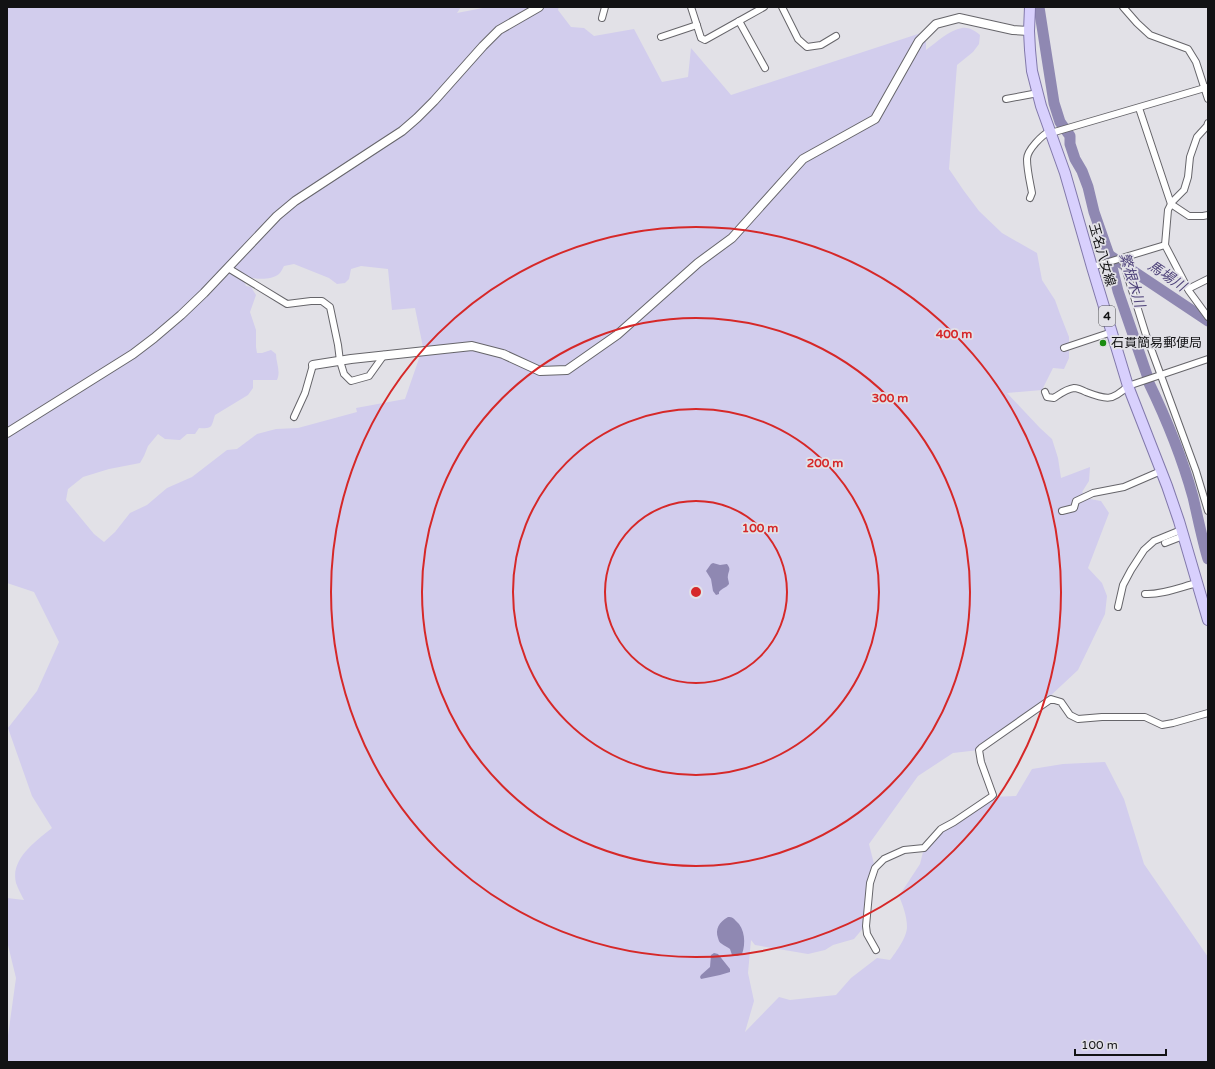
<svg xmlns="http://www.w3.org/2000/svg" width="1215" height="1069" viewBox="0 0 1215 1069" font-family="'Varela Round','Noto Sans JP',sans-serif">
  <style>
    .green { fill: #d2cded; fill-rule: evenodd }
    .water { fill: #8f88b2 }
    .lines { fill: none; stroke-linecap: round; stroke-linejoin: round }
    .river { stroke: #8f88b2; stroke-width: 11 }
    .minor-casing { stroke: #66656a; stroke-width: 8 }
    .tertiary-casing { stroke: #66656a; stroke-width: 10 }
    .primary-casing { stroke: #8279ab; stroke-width: 12 }
    .minor { stroke: #fff; stroke-width: 6 }
    .tertiary { stroke: #fff; stroke-width: 8 }
    .primary { stroke: #d8d0fd; stroke-width: 10 }
    .ring { fill: none; stroke: #d62828; stroke-width: 2 }
    .poi-dot { fill: #1b8c12; stroke: #e2e1e7; stroke-width: 1.5 }
    .labels { text-anchor: middle; dominant-baseline: central; stroke-width: 3.5; stroke-linejoin: round; paint-order: stroke }
    .shield { fill: #e2e1e7; stroke: #505053; stroke-width: 1 }
    .shield-label { font-size: 12px; font-weight: bold; fill: #121214 }
    .street-label { font-size: 13px; fill: #121214; stroke: #e2e1e7 }
    .poi-label { font-size: 13px; fill: #121214; stroke: #e2e1e7; text-anchor: start }
    .water-label { font-size: 14px; font-style: italic; fill: #4d4179; stroke: #e2e1e7 }
    .centre { fill: #d62828; stroke: #e2e1e7; stroke-width: 2 }
    .ring-label { font-size: 12px; text-anchor: middle; font-weight: bold; fill: #d62828; stroke: #e2e1e7; stroke-width: 3.5; stroke-linejoin: round; paint-order: stroke }
  </style>
  <rect width="100%" height="100%" fill="#e2e1e7"/>
  <!-- green -->
  <path class="green" d="M7 7H461L457 13 488 7H559L558 10 571 27 584 28 594 36 634 29 662 82 688 77 691 48 731 95 921 33 926 42V50C937 42 949 30 962 28 969 27 975 31 980 35L979 44 973 52 957 65 949 169 964 191 979 211 1002 233 1037 253 1042 280 1055 300 1060 314 1069 337V358L1064 369 1053 368 1042 390 1007 393 1040 428 1052 439 1058 458 1061 478 1090 467 1089 481 1082 492 1090 499 1101 501 1109 513 1088 568 1102 583 1107 596 1105 614 1078 670 1033 712 979 750 953 753 918 776 869 844 875 868 864 927 854 939 833 945 825 950 808 954 755 945 751 940 748 973 754 1001 745 1032 779 997 790 1000 836 995 851 978 877 958 890 960C896 952 907 937 907 927 907 916 903 906 899 896L920 864 924 848 941 829 991 797 1016 796 1032 769 1063 764 1105 762 1124 799 1144 864 1208 957V1062H7V1043L16 978 7 941V898L24 900C21 894 18 889 16 883 10 859 36 841 52 828L32 796 8 728 37 691 59 642 34 592 7 583ZM294 264 329 278 337 284 345 283 349 279 351 269 361 266 388 269 392 310 415 308 423 347 405 399 356 408 357 412 298 428 276 429 257 434 237 449 227 450 192 477 167 488 147 505 130 513 115 532 104 542 94 534 66 500 68 489 83 477 109 469 140 463 144 456 148 446 158 434 165 439 180 440 187 434H195L199 428C213 429 211 427 215 415L248 395 253 388V380H277C281 371 276 363 276 354L271 350 262 353H257L256 347V330L250 312 256 295 251 287 246 286 243 279 244 276C254 279 270 281 279 274 281 272 283 268 284 266Z"/>
  <!-- water -->
  <g class="water">
    <path d="M713 563 720 565 727 564C731 569 729 570 728 575 727 578 729 581 729 584 726 588 722 588 719 592V594L716 595 713 591 711 579 706 571 711 564Z"/>
    <path d="M728 917C733 917 733 918 736 921 745 928 746 944 742 954L737 956 732 955 730 949C728 947 724 946 722 944 719 942 719 941 718 938 715 929 719 922 728 917Z"/>
    <path d="M714 953 718 954 730 969V972L720 975 701 979 700 977 701 975 710 967 711 955Z"/>
  </g>
  <g class="lines">
    <!-- river -->
    <g class="river">
      <path d="M1039 7 1054 103 1060 122 1070 136V144L1075 159 1082 171 1088 187 1094 212 1109 255 1118 291 1148 378V381C1166 418 1182 457 1193 497 1198 518 1202 539 1208 559"/>
      <path d="M1109 255 1208 321"/>
    </g>
    <defs>
      <g id="minor">
        <path d="M691 7 701 38 705 40 764 7"/>
        <path d="M782 7 798 39 807 47 821 45 836 36"/>
        <path d="M1123 7 1137 23 1150 35 1188 49 1196 62 1208 99"/>
        <path d="M602 18 605 7"/>
        <path d="M739 21 765 68"/>
        <path d="M661 37 697 25"/>
        <path d="M1006 99 1038 93"/>
        <path d="M1139 108 1171 204 1189 216H1203L1208 215"/>
        <path d="M1208 123 1207 126 1197 137 1190 157 1188 177 1184 190 1172 202 1168 210 1165 245 1189 291 1208 317"/>
        <path d="M1051 133 1208 87"/>
        <path d="M1030 198 1032 193C1030 182 1027 170 1027 159 1027 150 1042 135 1050 131"/>
        <path d="M1122 258 1146 335 1196 471 1208 511"/>
        <path d="M1092 267 1165 245"/>
        <path d="M228 268 287 304 311 301H322L330 307 338 345 340 361 344 374 351 381 369 376 384 355"/>
        <path d="M1188 289 1208 279"/>
        <path d="M1064 348 1112 332"/>
        <path d="M1045 392 1047 397 1054 398C1060 394 1066 389 1074 388 1078 388 1082 390 1086 392 1107 400 1112 401 1128 386L1208 359"/>
        <path d="M294 417 305 393 313 365"/>
        <path d="M1062 511 1074 508 1076 501 1093 493 1124 487 1161 471"/>
        <path d="M1165 543 1183 536"/>
        <path d="M1145 594C1162 595 1181 587 1197 583"/>
        <path d="M1118 607 1123 585 1131 570 1144 550 1154 541 1181 530"/>
        <path d="M876 950 867 934 866 926 870 883 875 868 884 859 904 850 924 848 941 829 954 822 991 797 993 795 981 762 979 750 981 748 1051 699 1061 702 1070 715 1078 719 1102 717H1145L1162 725 1173 723 1208 713"/>
      </g>
      <g id="tertiary">
        <path d="M313 365 351 359 472 346 503 354 540 371 567 370 617 335 698 263 732 238 803 159 875 119 919 41 936 24 959 18 1013 30 1029 31"/>
        <path d="M7 433 133 354 154 338 181 315 204 293 277 216 295 201 379 146 402 131 417 118 434 101 483 46 499 30 539 7"/>
      </g>
      <path id="primary" d="M1030 7 1029 31 1030 50 1032 71 1041 106 1065 173 1092 267 1128 386 1167 486 1179 521 1208 620"/>
    </defs>
    <!-- minor casing -->
    <use href="#minor" class="minor-casing"/>
    <!-- tertiary casing -->
    <use href="#tertiary" class="tertiary-casing"/>
    <!-- primary casing -->
    <use href="#primary" class="primary-casing"/>
    <!-- minor -->
    <use href="#minor" class="minor"/>
    <!-- tertiary -->
    <use href="#tertiary" class="tertiary"/>
    <!-- primary -->
    <use href="#primary" class="primary"/>
  </g>
  <!-- distance rings -->
  <g class="ring">
    <circle cx="696" cy="592" r="91"/>
    <circle cx="696" cy="592" r="183"/>
    <circle cx="696" cy="592" r="274"/>
    <circle cx="696" cy="592" r="365"/>
  </g>
  <!-- markers -->
  <circle class="poi-dot" cx="1103" cy="343" r="4"/>
  <g class="labels">
    <!-- shield labels -->
    <rect class="shield" x="1099" y="306" width="16" height="20" rx="3"/>
    <g class="shield-label">
      <text x="1107" y="316">4</text>
    </g>
    <!-- street labels -->
    <g class="street-label">
      <text transform="translate(1102 255) rotate(74)">玉名八女線</text>
    </g>
    <!-- poi labels -->
    <g class="poi-label">
      <text x="1111" y="343">石貫簡易郵便局</text>
    </g>
    <!-- water labels -->
    <g class="water-label">
      <text transform="translate(1167 276) rotate(34)">馬場川</text>
      <text transform="translate(1132 280) rotate(73)">繁根木川</text>
    </g>
  </g>
  <circle cx="696" cy="592" r="6" class="centre"/>
  <g class="ring-label">
    <text x="954" y="338">400 m</text>
    <text x="890" y="402">300 m</text>
    <text x="825" y="467">200 m</text>
    <text x="760" y="532">100 m</text>
  </g>
  <!-- border -->
  <rect width="1215" height="1069" fill="none" stroke="#121214" stroke-width="16"/>
  <!-- scale -->
  <path d="M1075 1049v6h91v-6" fill="none" stroke="#121214" stroke-width="2"/>
  <text x="1081" y="1049" font-size="12" fill="#121214" stroke="#e2e1e7" stroke-width="3" paint-order="stroke">100 m</text>
</svg>
